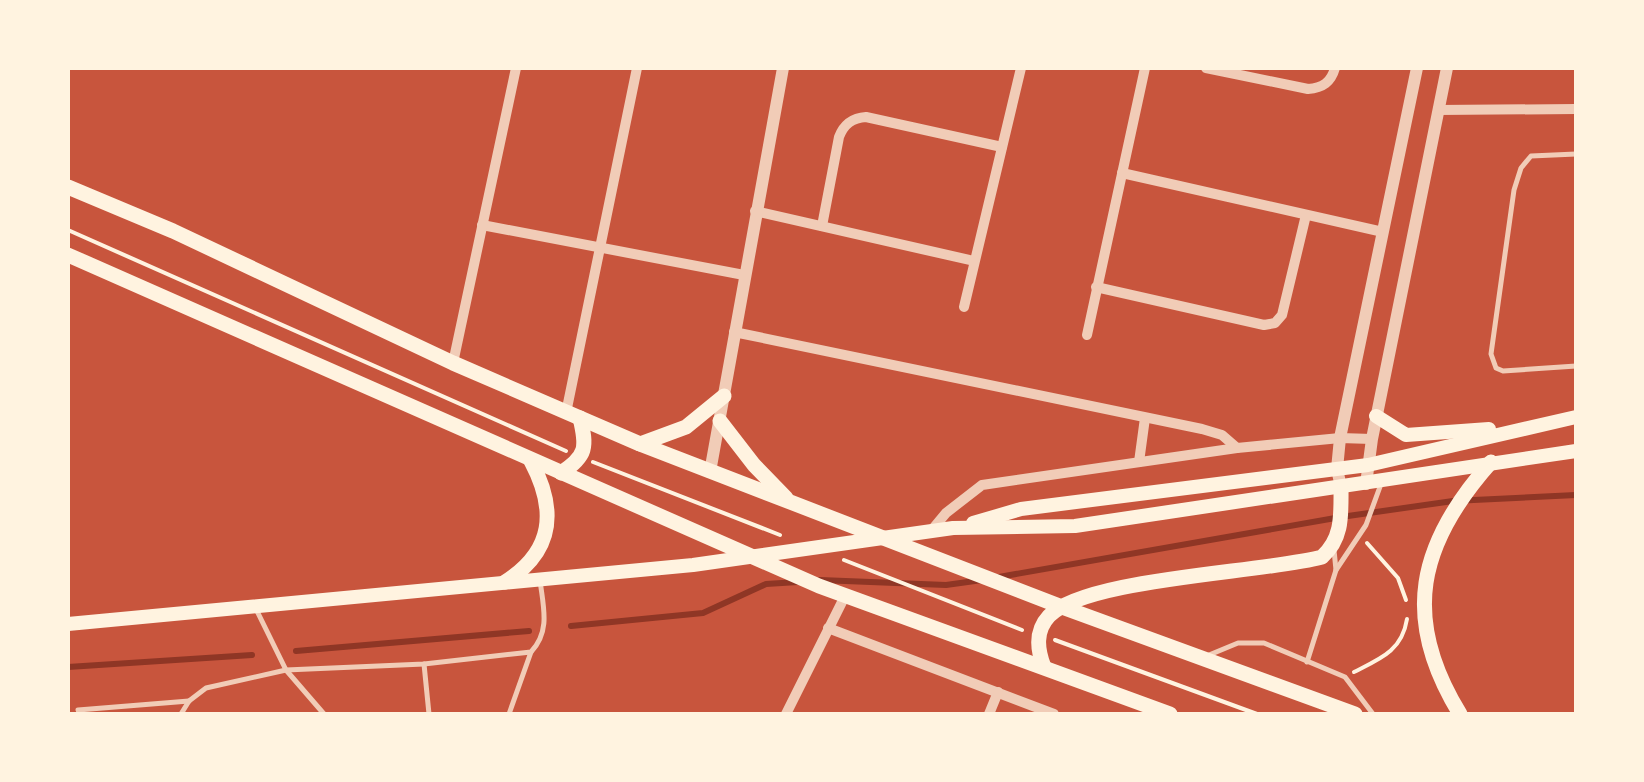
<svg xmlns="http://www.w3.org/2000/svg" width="1644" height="782" viewBox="0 0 1644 782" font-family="Commissioner,sans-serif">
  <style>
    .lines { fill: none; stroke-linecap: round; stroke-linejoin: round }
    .stream { stroke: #8f3625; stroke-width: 6 }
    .path { stroke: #fff3e0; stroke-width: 4 }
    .service { stroke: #f1ccb7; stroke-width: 5 }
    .minor { stroke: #f1ccb7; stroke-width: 10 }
    .tertiary { stroke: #f1ccb7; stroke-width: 12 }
    .secondary { stroke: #fff3e0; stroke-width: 14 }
    .primary { stroke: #fff3e0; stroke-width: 15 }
  </style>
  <rect width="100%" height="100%" fill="#c8553d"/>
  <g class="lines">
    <!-- stream -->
    <g class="stream">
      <path d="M999 577 1341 517 1453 501 1576 495"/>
      <path d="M820 580 946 585 982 580"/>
      <path d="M571 626 703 613 766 584 798 582"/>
      <path d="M296 651 529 631"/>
      <path d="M68 667 252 655"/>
    </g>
    <!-- path -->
    <g class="path">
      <path d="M68 230 566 451"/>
      <path d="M593 462 780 535"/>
      <path d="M1367 543 1398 578 1406 600"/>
      <path d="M844 560 1022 630"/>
      <path d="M1055 640 1257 714"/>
      <path d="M1354 672C1380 659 1402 651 1407 619"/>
    </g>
    <!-- service -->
    <g class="service">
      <path d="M1576 154 1531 156 1521 168 1514 190 1491 354 1496 368 1503 371 1576 366"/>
      <path d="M1336 570 1366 525 1381 484"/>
      <path d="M256 609 286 670 324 714"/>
      <path d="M1209 655 1238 643H1264L1345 677 1373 714"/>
      <path d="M1307 662 1336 570 1334 550"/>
      <path d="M424 664 429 714"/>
      <path d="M78 710 189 701"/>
      <path d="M181 714 189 701 206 688 286 670 424 664 531 652C551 631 543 606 540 580"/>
      <path d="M509 714 531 652"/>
    </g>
    <!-- minor -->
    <g class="minor">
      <path d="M1206 68 1308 89C1323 88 1331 82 1335 68"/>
      <path d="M1438 110 1576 109"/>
      <path d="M1122 173 1383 232"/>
      <path d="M755 211 974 261"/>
      <path d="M482 225 744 275"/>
      <path d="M822 226 839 137C844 124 852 118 866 117L1002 147"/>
      <path d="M1096 287 1264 325 1275 323 1282 315 1306 215"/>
      <path d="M964 307 1021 68"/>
      <path d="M734 332 1202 429 1222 435 1237 448"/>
      <path d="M1087 335 1145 68"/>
      <path d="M453 363 516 68"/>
      <path d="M566 413 637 68"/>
      <path d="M1139 462 1145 418"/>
      <path d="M931 531 946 513 982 485 1237 448 1340 438 1372 439"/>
      <path d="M828 628 1054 714"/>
      <path d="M786 714 845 596"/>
      <path d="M989 714 998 692"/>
    </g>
    <!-- tertiary -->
    <g class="tertiary">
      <path d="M710 472 783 68"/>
      <path d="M1366 484 1372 439 1447 68"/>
      <path d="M1341 487 1337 469 1340 438 1417 68"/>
    </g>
    <!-- secondary -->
    <g class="secondary">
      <path d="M1376 416 1406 435 1489 429"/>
      <path d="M973 523 1021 509 1368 465 1576 417"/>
      <path d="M68 624 693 565 953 528 1075 526 1576 451"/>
    </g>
    <!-- primary -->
    <g class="primary">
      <path d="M68 187 173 231 453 363 640 444 1062 607 1355 714"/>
      <path d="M68 255 819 586 1170 714"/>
      <path d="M720 421 754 465 786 498"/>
      <path d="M640 444 686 427 724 396"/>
      <path d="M561 473C587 456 587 447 580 418"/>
      <path d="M505 582C554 551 557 510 531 461"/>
      <path d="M1044 667C1037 649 1035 631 1049 616 1086 578 1262 573 1322 557 1343 538 1341 515 1341 487"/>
      <path d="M1460 714C1401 618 1418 544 1491 462"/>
    </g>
  </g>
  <!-- border -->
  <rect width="1644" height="782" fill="none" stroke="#fff3e0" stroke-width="140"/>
</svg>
